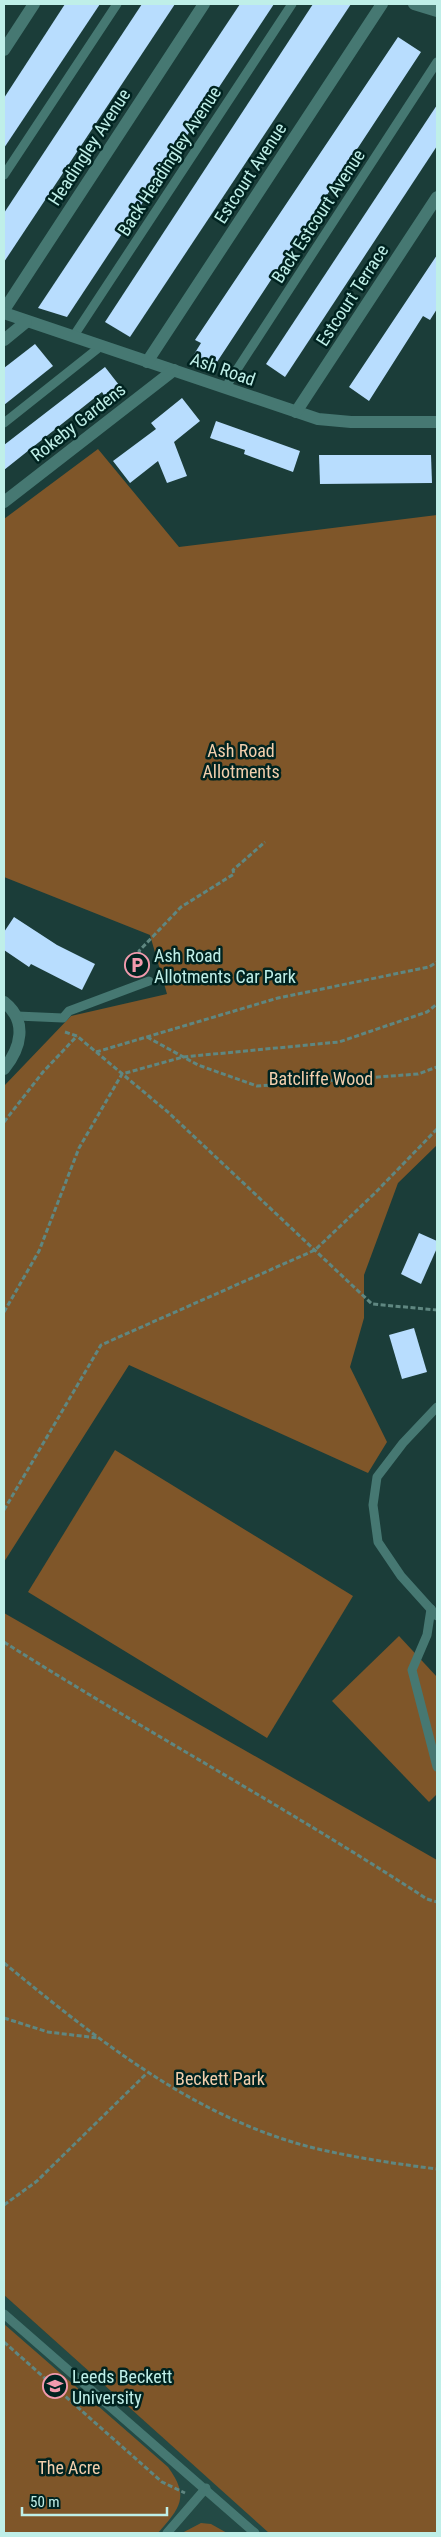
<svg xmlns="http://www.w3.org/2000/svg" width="441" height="2537" viewBox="0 0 441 2537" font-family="'Roboto Condensed',sans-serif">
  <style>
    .built { fill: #234a45 }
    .green { fill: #7f5629 }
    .building { fill: #b8ddfe }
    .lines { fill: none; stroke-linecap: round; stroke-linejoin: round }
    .path { stroke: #5f8781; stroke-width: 3; stroke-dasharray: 5 2.5; stroke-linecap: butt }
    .service { stroke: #467872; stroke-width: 9 }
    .minor { stroke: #467872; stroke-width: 12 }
    .labels { text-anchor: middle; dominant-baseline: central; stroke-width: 5; stroke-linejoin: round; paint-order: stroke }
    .street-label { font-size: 18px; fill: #bfefe8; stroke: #002320 }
    .park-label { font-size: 18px; fill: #f2cfad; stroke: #002320 }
    .poi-label { font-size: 18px; fill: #bfefe8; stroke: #002320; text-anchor: start }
  </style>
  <rect width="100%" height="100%" fill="#1b3d39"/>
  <!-- built -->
  <path class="built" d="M4 2295 207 2477 303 2533H4Z"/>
  <!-- green -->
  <g class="green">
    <path d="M98 449 179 547 437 515V1145L398 1183 364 1275V1318L350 1367 387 1442 368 1473 129 1365 4 1562V1086L71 1016 167 994 150 935 4 877V519Z"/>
    <path d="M115 1450 353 1596 267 1738 28 1592Z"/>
    <path d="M4 1613 437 1860V2533H269L4 2295Z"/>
    <path d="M399 1636 437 1677V1794L429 1802 332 1701Z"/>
    <path d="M4 2324 168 2467C190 2497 180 2508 158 2533H4Z"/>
    <path d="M201 2523 211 2524 227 2533H182Z"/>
  </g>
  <!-- building -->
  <g class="building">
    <path d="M65 4H100L4 148V98Z"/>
    <path d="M142 4H175L4 262V213Z"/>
    <path d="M240 4H274L67 317 38 308Z"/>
    <path d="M313 4H351L130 337 105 322Z"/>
    <path d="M398 37 421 52 215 365 193 356 201 343 195 340Z"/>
    <path d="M437 105V146L285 377 266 364Z"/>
    <path d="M437 255V309L430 320 423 316 369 401 349 387Z"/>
    <path d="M35 344 53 366 4 405V368Z"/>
    <path d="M105 367 119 385 105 397 102 392 4 470V445Z"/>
    <path d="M182 398 200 421 174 442 187 476 167 483 158 461 130 483 113 461 156 429 151 423Z"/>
    <path d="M216 421 300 451 293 472 244 454 245 450 210 438Z"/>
    <path d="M319 455H431L432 483 320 484Z"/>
    <path d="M14 917 57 945 95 964 82 990 31 964 29 967 4 950V932Z"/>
    <path d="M419 1233 437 1241V1248L421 1284 401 1274Z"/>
    <path d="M414 1328 427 1372 402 1379 389 1335Z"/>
  </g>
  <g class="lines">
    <!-- path -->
    <g class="path">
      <path d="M145 968 139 951 181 907 234 874 233 870 265 842"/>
      <path d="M65 1032 77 1036 169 1113 372 1304 437 1310"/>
      <path d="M147 1037 198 1065 257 1086 418 1074 437 1067"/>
      <path d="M96 1052 278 998 429 967 437 962"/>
      <path d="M4 1122 43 1072 77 1036"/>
      <path d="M4 1312 39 1251 79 1148 122 1074 183 1057 339 1042 427 1012 437 1004"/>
      <path d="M4 1510 101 1345 315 1250 374 1194 437 1129"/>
      <path d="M4 1642C143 1730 289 1809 427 1899L437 1902"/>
      <path d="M4 1963C98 2040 197 2120 318 2149 357 2158 397 2164 437 2169"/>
      <path d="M4 2018 48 2032 98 2038"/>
      <path d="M4 2205 37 2181 147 2073"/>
      <path d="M4 2342 162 2482 185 2493"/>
    </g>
    <!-- service -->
    <g class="service">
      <path d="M4 175 117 4"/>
      <path d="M73 337 292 4"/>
      <path d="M225 388 437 62"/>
      <path d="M4 423 101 346"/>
      <path d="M17 1016 63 1018 69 1011 149 981"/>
      <path d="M437 1407 403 1443 377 1477 373 1505 378 1542 401 1576 437 1616"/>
      <path d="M431 1609 427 1635 412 1670 437 1767"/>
      <path d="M4 2314 255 2533"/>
      <path d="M167 2533 206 2488"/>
    </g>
    <!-- minor -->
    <g class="minor">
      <path d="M414 4 437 11"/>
      <path d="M4 50 34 4"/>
      <path d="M4 310 204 4"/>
      <path d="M4 313 318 419 351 422H437"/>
      <path d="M4 340 26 322"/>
      <path d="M147 362 382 4"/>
      <path d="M296 412 437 197"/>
      <path d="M4 502 174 370"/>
      <path d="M4 1002C28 1021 21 1048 4 1069"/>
    </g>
  </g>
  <!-- icons -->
  <defs>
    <symbol id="parking-ring" viewBox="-11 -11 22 22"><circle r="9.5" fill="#002320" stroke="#f29aad" stroke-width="1.5"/><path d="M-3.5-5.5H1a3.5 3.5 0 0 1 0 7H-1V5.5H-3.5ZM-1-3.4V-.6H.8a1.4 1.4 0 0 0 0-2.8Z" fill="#f29aad"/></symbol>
    <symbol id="university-ring" viewBox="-11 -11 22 22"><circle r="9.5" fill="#002320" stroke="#f29aad" stroke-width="1.5"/><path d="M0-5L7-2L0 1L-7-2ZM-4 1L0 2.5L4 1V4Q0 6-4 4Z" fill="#f29aad"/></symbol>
  </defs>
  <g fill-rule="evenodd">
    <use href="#parking-ring" x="123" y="951" width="28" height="28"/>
    <use href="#university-ring" x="41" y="2372" width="28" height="28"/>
  </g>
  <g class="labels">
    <!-- street labels -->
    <g class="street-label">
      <text transform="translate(89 147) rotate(-57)">Headingley Avenue</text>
      <text transform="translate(169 161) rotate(-57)">Back Headingley Avenue</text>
      <text transform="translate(250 173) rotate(-57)">Estcourt Avenue</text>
      <text transform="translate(318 216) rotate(-57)">Back Estcourt Avenue</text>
      <text transform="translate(352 295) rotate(-57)">Estcourt Terrace</text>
      <text transform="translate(223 369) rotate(19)">Ash Road</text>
      <text transform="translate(78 422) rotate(-38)">Rokeby Gardens</text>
    </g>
    <!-- park labels -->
    <g class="park-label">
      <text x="241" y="750">Ash Road<tspan x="241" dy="21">Allotments</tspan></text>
      <text x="321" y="1078">Batcliffe Wood</text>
      <text x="220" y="2078">Beckett Park</text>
      <text x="69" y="2467">The Acre</text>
    </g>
    <!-- poi labels -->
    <g class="poi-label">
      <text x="154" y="955">Ash Road<tspan x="154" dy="21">Allotments Car Park</tspan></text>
      <text x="72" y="2376">Leeds Beckett<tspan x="72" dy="21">University</tspan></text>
    </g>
  </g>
  <!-- border -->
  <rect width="441" height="2537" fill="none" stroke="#bfefe8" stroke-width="10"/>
  <!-- scale -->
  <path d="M22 2507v8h145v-8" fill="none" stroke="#bfefe8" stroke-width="2.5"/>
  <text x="30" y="2507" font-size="15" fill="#bfefe8" stroke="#002320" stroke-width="4" paint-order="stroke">50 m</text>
</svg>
